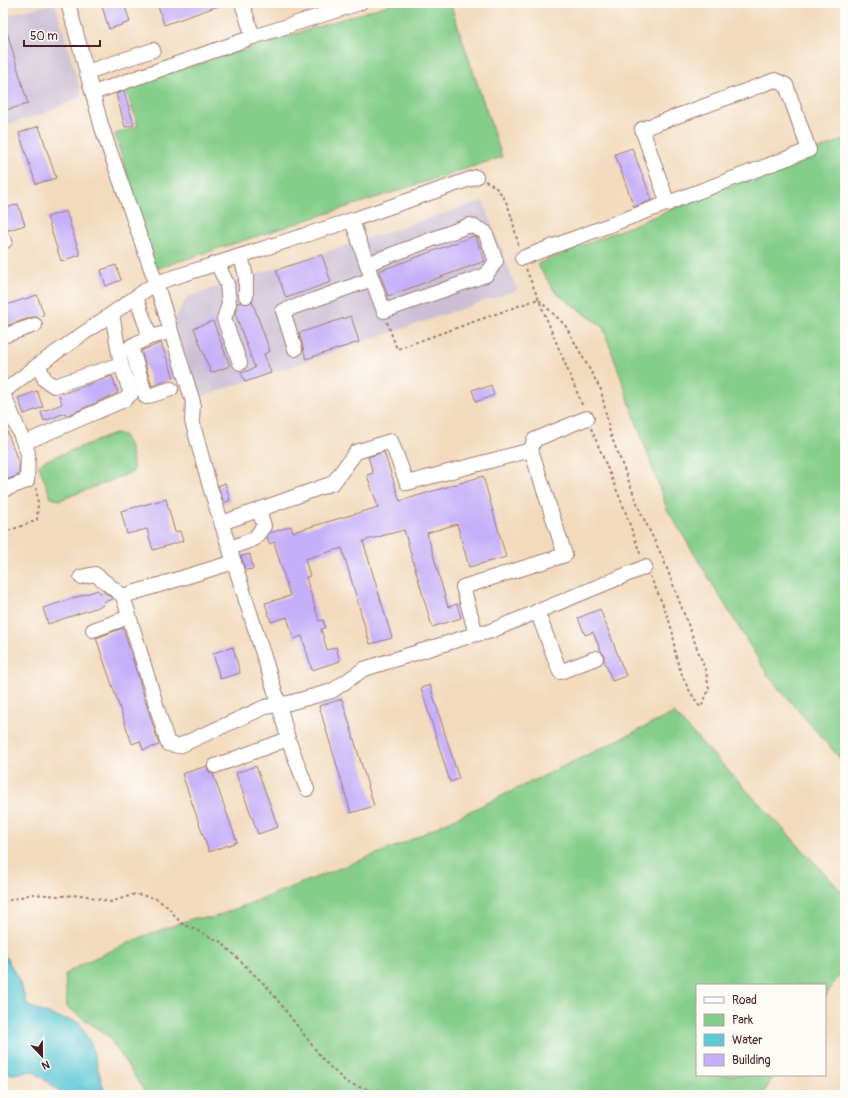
<svg xmlns="http://www.w3.org/2000/svg" width="848" height="1098" viewBox="0 0 848 1098" font-family="Pangolin,sans-serif">
  <style>
    .industrial { fill: #ccbfd4 }
    .green { fill: #85ce8a; stroke: #68765a }
    .water { fill: #5dc8d6; stroke: #547480 }
    .building { fill: #c4aff9 }
    .lines { fill: none; stroke-linecap: round; stroke-linejoin: round }
    .minor-casing { stroke: #9e7c74; stroke-width: 16 }
    .path { stroke: #9e7c74; stroke-width: 2; stroke-dasharray: 3 3; stroke-linecap: butt }
    .minor { stroke: #fff; stroke-width: 14 }
  </style>
  <rect width="100%" height="100%" fill="#fdfcf7"/>
  <filter id="ink" filterUnits="userSpaceOnUse"><feTurbulence type="fractalNoise" baseFrequency=".025" numOctaves="2"/><feDisplacementMap in="SourceGraphic" scale="8" xChannelSelector="R" yChannelSelector="G"/><feConvolveMatrix kernelMatrix="1 2 1 2 8 2 1 2 1" color-interpolation-filters="sRGB"/></filter>
  <filter id="wash" filterUnits="userSpaceOnUse"><feTurbulence type="fractalNoise" baseFrequency=".012" numOctaves="4" result="noise"/><feDisplacementMap in="SourceGraphic" scale="16" xChannelSelector="R" yChannelSelector="G"/><feGaussianBlur stdDeviation="0.9" result="paint"/><feColorMatrix in="noise" values="0 0 0 0 0 0 0 0 0 0 0 0 0 0 0 0 0 1.4 0 .05"/><feComposite in="paint" operator="in"/></filter>
  <g filter="url(#wash)">
    <rect width="100%" height="100%" fill="#f3dabd"/>
    <!-- industrial -->
    <g class="industrial">
      <path d="M55 3 82 96 45 113 3 126V16Z"/>
      <path d="M483 201 517 290 201 397 173 323 187 297Z"/>
    </g>
    <!-- green -->
    <g class="green">
      <path d="M394 3H450L502 157 155 269 115 134 138 126 125 87Z"/>
      <path d="M845 139V764L769 677 667 509 603 327 556 293 537 264Z"/>
      <path d="M117 433C119 434 121 434 123 435 131 442 134 463 133 472L60 500 51 498 39 466 44 461Z"/>
      <path d="M674 713 845 895V966L825 997V985H697V1075H775L762 1095H147L109 1037 67 1007 65 974 86 962 144 936 194 918H212L402 844Z"/>
    </g>
    <!-- water -->
    <path class="water" d="M3 952 18 978 28 1006 56 1017 79 1022 91 1044 102 1083 106 1095H61L58 1090 33 1071 12 1074 3 1070Z"/>
    <g id="blocks">
      <!-- building -->
      <g class="building">
        <path d="M101 3H124L130 22 109 29Z"/>
        <path d="M157 3H224V4L164 25Z"/>
        <path d="M5 25 28 104 3 111V26Z"/>
        <path d="M124 91 134 125 125 127 116 94Z"/>
        <path d="M39 126 56 178 36 184 19 133Z"/>
        <path d="M632 148 652 200 634 207 615 154Z"/>
        <path d="M18 204 25 225 3 232V209Z"/>
        <path d="M66 211 80 255 61 261 47 217Z"/>
        <path d="M474 236 476 237 485 261 388 296 379 271Z"/>
        <path d="M322 255 331 282 286 298 276 270Z"/>
        <path d="M116 265 121 280 106 286 101 270Z"/>
        <path d="M37 295 44 315 38 317H32L3 327V306Z"/>
        <path d="M252 301 270 351 264 354 271 373 245 382 241 373 255 368 235 313 237 303 241 302 246 304Z"/>
        <path d="M351 316 359 342 306 359 299 333Z"/>
        <path d="M213 321 230 366 211 373 194 328Z"/>
        <path d="M161 343 174 378 152 386 141 351Z"/>
        <path d="M112 376 118 393 66 416 65 413 44 421 41 412 62 404 59 395Z"/>
        <path d="M491 385 494 395 476 402 472 390 480 387 481 389Z"/>
        <path d="M37 391 43 407 24 414 18 398Z"/>
        <path d="M3 423H4L19 464V475L3 481Z"/>
        <path d="M384 452 400 501 483 476 506 557 469 567 457 524 427 533 448 607 457 604 461 618 432 627 404 530 363 541 392 638 370 644 342 548 305 559 310 576 306 577 319 621 323 620 325 628 321 629 327 650 336 647 340 661 312 670 302 636 294 639 287 617 271 622 265 603 290 596 274 542 269 544 267 536 270 533 291 526 293 532 378 507 367 475 373 473 368 457Z"/>
        <path d="M225 483 230 500 224 503 218 486Z"/>
        <path d="M166 499 175 532 180 531 183 541 153 550 147 529 127 534 121 511Z"/>
        <path d="M250 554 253 569 245 570 241 556Z"/>
        <path d="M98 590 100 593 104 592 113 599 103 602 104 605 48 624 43 608Z"/>
        <path d="M600 609 626 676 612 681 604 660V655L601 651 593 632 585 635 578 618Z"/>
        <path d="M123 628 159 745 143 750 140 741 132 744 96 638Z"/>
        <path d="M233 647 240 673 220 679 213 653Z"/>
        <path d="M430 685 459 779 450 782 421 688Z"/>
        <path d="M342 699 374 806 351 813 319 706Z"/>
        <path d="M207 766 209 772 213 774 237 842 209 852 182 774Z"/>
        <path d="M256 766 278 827 258 834 236 773Z"/>
      </g>
    </g>
  </g>
  <g filter="url(#ink)">
    <use href="#blocks" fill-opacity="0" stroke="#9e7c74" stroke-width="1"/>
    <g class="lines">
      <defs>
        <g id="minor">
          <path d="M68 3 102 128 156 283 193 402 192 421 210 487 279 704 288 739 307 789"/>
          <path d="M242 3 253 37"/>
          <path d="M87 72 153 50"/>
          <path d="M93 93 253 37 360 3"/>
          <path d="M3 241H5"/>
          <path d="M241 256 246 277V296"/>
          <path d="M522 258 809 150 786 85 775 80 642 129 668 204"/>
          <path d="M217 263 227 284 229 304 224 319 240 363"/>
          <path d="M367 264 470 225 485 232 496 261 486 275 384 311 372 279"/>
          <path d="M136 297 150 337"/>
          <path d="M162 334 150 337 131 346 146 397 171 389"/>
          <path d="M3 336 35 325"/>
          <path d="M295 349 283 311 372 279 352 220"/>
          <path d="M38 365 45 380 54 386 121 364"/>
          <path d="M3 392 38 365 156 283 352 220 476 177"/>
          <path d="M3 393 28 453 27 481 3 490"/>
          <path d="M24 443 124 400 131 394 121 364 112 314"/>
          <path d="M531 450 534 440 587 418"/>
          <path d="M222 523 333 483 356 452 391 441 407 483 531 450 565 555 463 587 476 634"/>
          <path d="M230 548 254 539 264 526 259 510"/>
          <path d="M234 562 123 596 168 744 179 746 265 707 289 703 332 691 364 669 476 634 488 632 645 567"/>
          <path d="M81 577 95 574 123 596"/>
          <path d="M537 611 560 672 596 658"/>
          <path d="M93 630 129 617"/>
          <path d="M215 766 288 739"/>
        </g>
      </defs>
      <!-- minor casing -->
      <use href="#minor" class="minor-casing"/>
      <!-- path -->
      <g class="path">
        <path d="M485 181C511 192 512 224 519 247"/>
        <path d="M526 269 583 407"/>
        <path d="M387 322 397 349 538 299 565 325 601 390 610 433 641 513 663 558 706 672 709 689 701 708"/>
        <path d="M591 428 624 508 641 556"/>
        <path d="M3 533 37 520 38 503 36 487"/>
        <path d="M650 576C659 595 668 615 673 634 674 641 674 649 676 656 681 676 689 692 701 708"/>
        <path d="M3 902 32 894 60 896 83 895 111 902 135 894 155 898 168 907 181 923 221 942 269 989 325 1062 346 1082 359 1087 391 1095"/>
      </g>
      <!-- minor -->
      <use href="#minor" class="minor"/>
    </g>
  </g>
  <!-- margin -->
  <rect width="848" height="1098" fill="none" stroke="#fdfcf7" stroke-width="16"/>
  <!-- legend -->
  <rect x="696" y="984" width="130" height="92" fill="#fdfcf7" stroke="#b5a4a5"/>
  <rect x="704" y="997" width="20" height="6" fill="#ffffff" stroke="#b5a4a5"/>
  <text x="732" y="1004" font-size="12" fill="#4a1f2b">Road</text>
  <rect x="704" y="1014" width="20" height="12" fill="#85ce8a" stroke="#b5a4a5"/>
  <text x="732" y="1024" font-size="12" fill="#4a1f2b">Park</text>
  <rect x="704" y="1034" width="20" height="12" fill="#5dc8d6" stroke="#b5a4a5"/>
  <text x="732" y="1044" font-size="12" fill="#4a1f2b">Water</text>
  <rect x="704" y="1054" width="20" height="12" fill="#c4aff9" stroke="#b5a4a5"/>
  <text x="732" y="1064" font-size="12" fill="#4a1f2b">Building</text>
  <!-- north arrow -->
  <g transform="translate(42 1056) rotate(158)" stroke="#fdfcf7" stroke-width="3" paint-order="stroke">
  <path d="M0-3L7 15L0 10L-7 15Z" fill="#4a1f2b"/>
  <text y="-6" font-size="11" font-weight="bold" text-anchor="middle" fill="#4a1f2b">N</text>
  </g>
  <!-- scale -->
  <path d="M24 40v6h76v-6" fill="none" stroke="#4a1f2b" stroke-width="2"/>
  <text x="30" y="40" font-size="12" fill="#4a1f2b" stroke="#fdfcf7" stroke-width="3" paint-order="stroke">50 m</text>
</svg>
